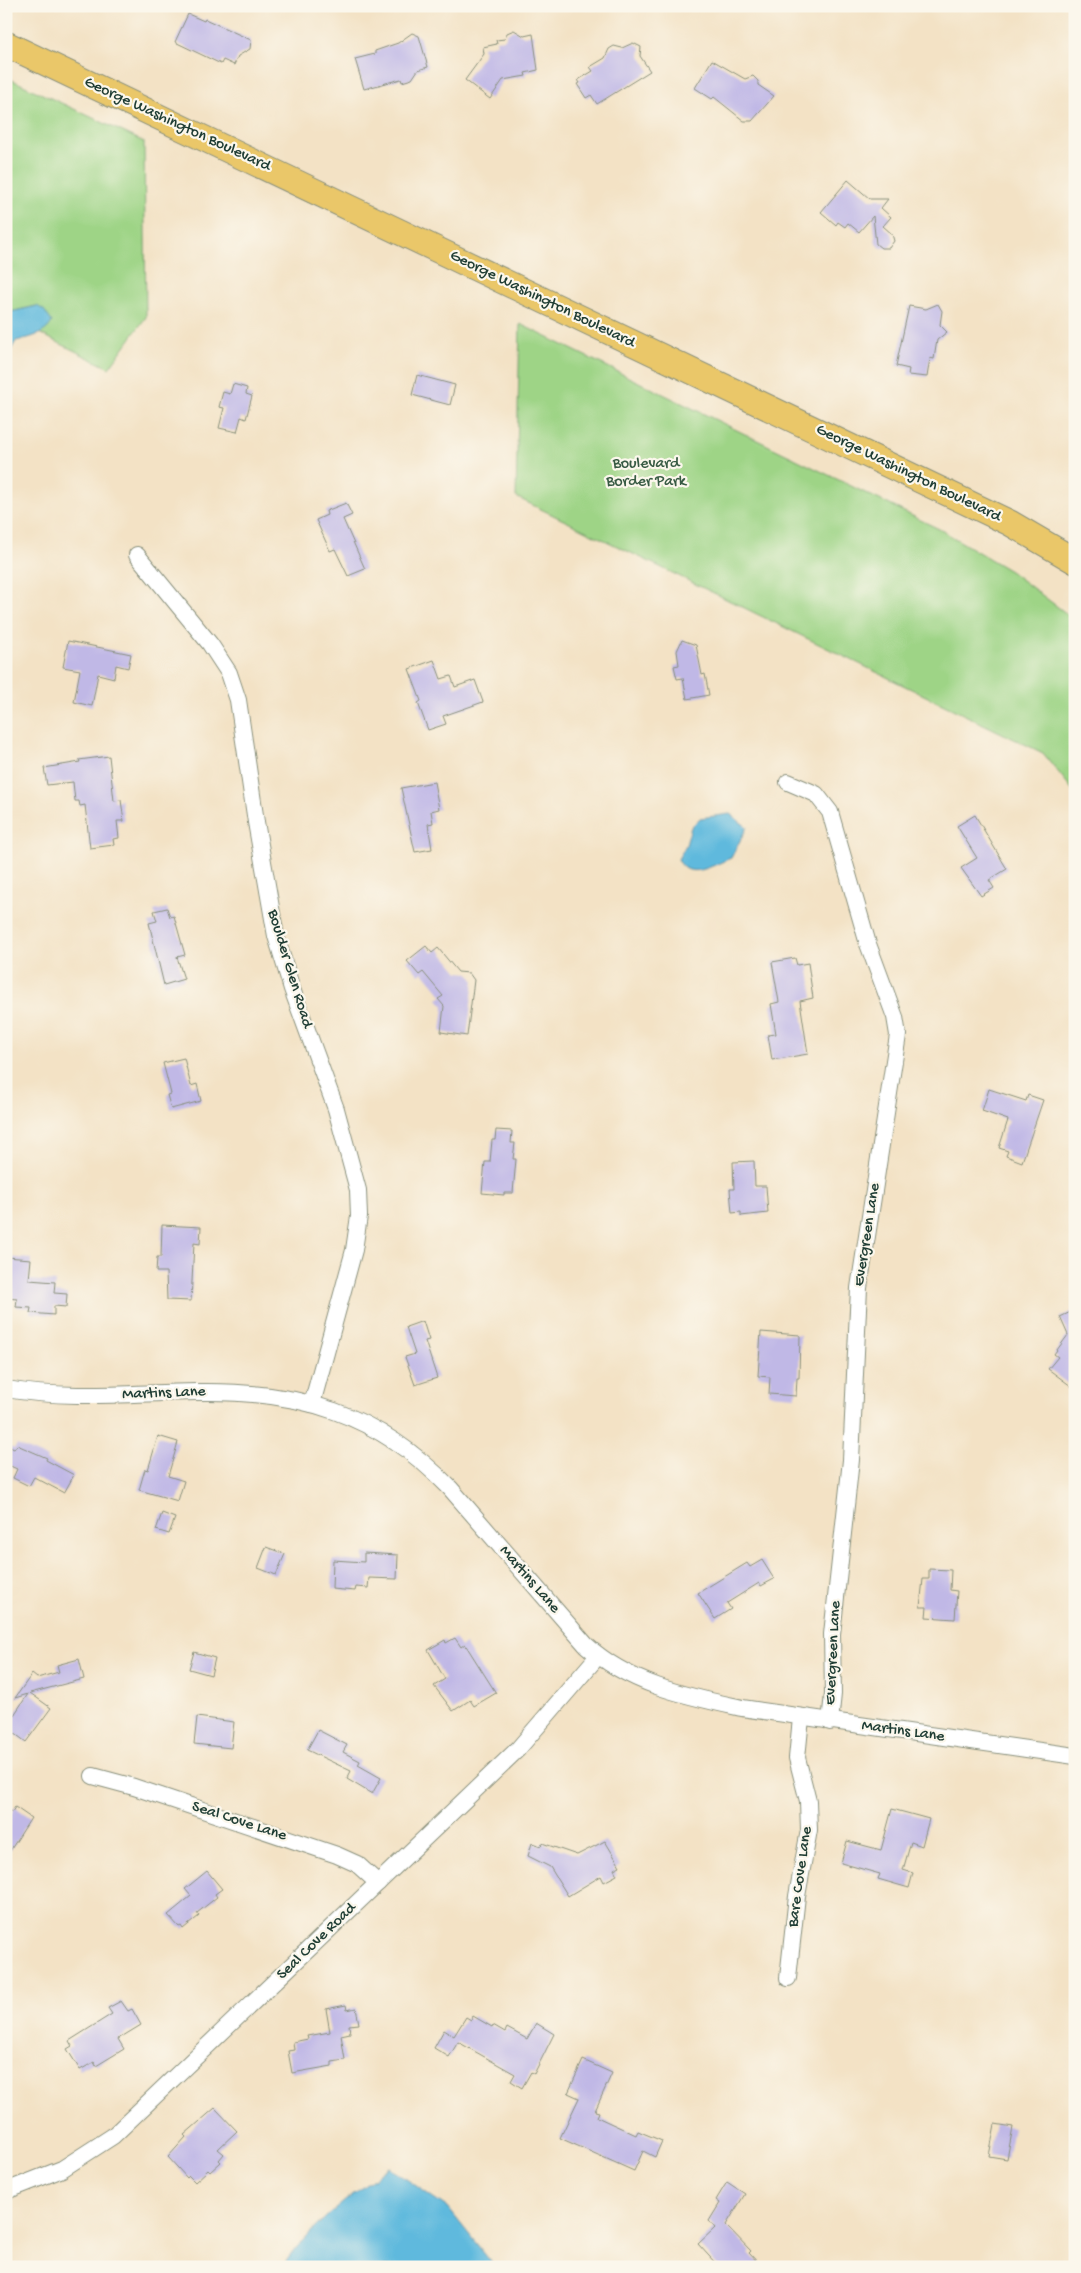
<svg xmlns="http://www.w3.org/2000/svg" width="1081" height="2273" viewBox="0 0 1081 2273" font-family="'Gochi Hand',sans-serif">
  <style>
    .green { fill: #9ed486; stroke: #5e885d }
    .water { fill: #5fb9dd; stroke: #3f7b88 }
    .building { fill: #c0b8e6 }
    .lines { fill: none; stroke-linecap: round; stroke-linejoin: round }
    .street-casing { stroke: #89907c; stroke-width: 18 }
    .primary-casing { stroke: #89907c; stroke-width: 27 }
    .street { stroke: #fff; stroke-width: 16 }
    .primary { stroke: #eac769; stroke-width: 25 }
    .labels { text-anchor: middle; dominant-baseline: central; stroke-width: 4.5; stroke-linejoin: round; paint-order: stroke }
    .street-label { font-size: 16px; fill: #1f3d34; stroke: #fbf7ec }
    .park-label { font-size: 16px; fill: #385b44; stroke: #fbf7ec }
  </style>
  <rect width="100%" height="100%" fill="#fbf7ec"/>
  <filter id="ink" filterUnits="userSpaceOnUse"><feTurbulence type="fractalNoise" baseFrequency=".02" numOctaves="2"/><feDisplacementMap in="SourceGraphic" scale="10" xChannelSelector="R" yChannelSelector="G"/><feConvolveMatrix kernelMatrix="1 2 1 2 8 2 1 2 1" color-interpolation-filters="sRGB"/></filter>
  <filter id="wash" filterUnits="userSpaceOnUse"><feTurbulence type="fractalNoise" baseFrequency=".0096" numOctaves="4" result="noise"/><feDisplacementMap in="SourceGraphic" scale="20" xChannelSelector="R" yChannelSelector="G"/><feGaussianBlur stdDeviation="1.12" result="paint"/><feColorMatrix in="noise" values="0 0 0 0 0 0 0 0 0 0 0 0 0 0 0 0 0 1.4 0 .05"/><feComposite in="paint" operator="in"/></filter>
  <g filter="url(#wash)">
    <rect width="100%" height="100%" fill="#f3e2c5"/>
    <!-- green -->
    <g class="green">
      <path d="M6 77 144 142 146 317 109 368 39 333 49 327 36 306 6 313Z"/>
      <path d="M520 324 941 530 1010 571 1075 620V793L1043 753 516 497Z"/>
    </g>
    <!-- water -->
    <g class="water">
      <path d="M37 306 44 310 52 322C46 335 28 338 16 341L6 359V313Z"/>
      <path d="M730 814 747 827 731 858C713 865 688 882 678 859L686 845 691 827 700 818Z"/>
      <path d="M389 2167 448 2208 495 2267H282C312 2224 348 2198 389 2167Z"/>
    </g>
    <g id="blocks">
      <!-- building -->
      <g class="building">
        <path d="M188 14 204 21 205 19 251 40 250 49 238 56 234 65 223 60 221 64 175 42Z"/>
        <path d="M514 30 524 36 533 34 538 70 525 73 526 76 503 80 490 99 465 80 484 54 483 47 497 44 496 40 505 39 507 33Z"/>
        <path d="M412 33 419 36 428 67 418 70 412 79 402 82 401 79 364 89 355 59 375 54V51L398 43Z"/>
        <path d="M633 43 641 47 640 56 650 71 597 104 591 95 586 98 577 84 580 83 578 80 593 71 590 67 605 58 609 49 614 46 622 48Z"/>
        <path d="M712 60 745 79 753 76 758 81V85L774 96 752 121H744L714 97 712 99 695 88Z"/>
        <path d="M848 180 870 199H888L881 208 891 217 883 226 892 234 894 241 889 248H881L876 244 873 216 859 232 848 223 845 227 838 222 836 225 821 212Z"/>
        <path d="M938 304 942 311 940 325 947 332 937 340 934 359 930 358 927 377 908 375 909 369 896 366 909 306 926 309Z"/>
        <path d="M417 375 455 385 450 405 412 395Z"/>
        <path d="M233 384 247 388 246 394 252 396 246 419 241 417 237 432 219 428 224 408 219 407 223 392 230 394Z"/>
        <path d="M346 503 352 515 343 519 365 569 348 576 335 549 330 551 316 520 327 515 326 511Z"/>
        <path d="M682 640 696 645 702 675 705 674 709 695 687 699 683 678 677 679 674 666 679 665 677 651Z"/>
        <path d="M68 641 131 654 128 668 116 665 114 678 98 674 92 706 74 702 80 670 63 667Z"/>
        <path d="M434 660 441 679 451 676 455 687 475 680 483 702 443 716 446 724 428 730 418 703 421 701 409 669Z"/>
        <path d="M109 756 114 801 121 800 124 821H117L119 838 113 839 114 845 90 848 85 805 80 806 79 801H75L73 782 47 785 44 768 80 762 79 760Z"/>
        <path d="M434 782 439 809 431 811 433 823 428 824 432 849 415 852 401 788Z"/>
        <path d="M975 815 1007 869 989 880 994 888 981 896 961 868 977 858 957 826Z"/>
        <path d="M167 908 170 917 174 916 185 955 177 957 184 979 164 985 149 923 157 921 154 911Z"/>
        <path d="M426 946 432 953 438 948 458 972 469 973 474 980 467 1036 441 1032 444 1006 438 999 443 996 423 972 419 975 407 961Z"/>
        <path d="M795 958 797 965 808 963 813 998 800 1001 808 1054 772 1060 768 1035 776 1034 771 1004 779 1002 772 962Z"/>
        <path d="M184 1058 191 1086 197 1084 201 1101 171 1109 167 1095 171 1094 163 1063Z"/>
        <path d="M989 1089 1026 1101 1028 1095 1043 1100 1022 1162 1006 1156 1008 1151 999 1148 1008 1120 982 1111Z"/>
        <path d="M496 1130 512 1131 511 1143H515L513 1159H516L513 1193H504V1195L482 1193 485 1162H490L492 1140H495Z"/>
        <path d="M754 1161 755 1186H766L768 1213 741 1216V1212L732 1213 730 1189H734L733 1162Z"/>
        <path d="M162 1225 201 1227 200 1244 194 1243 191 1301 167 1300 166 1272H156L157 1257H161Z"/>
        <path d="M6 1257 31 1259 29 1280 55 1282 54 1293 67 1294 66 1307 54 1306V1315L30 1313 31 1308 16 1307 17 1299 6 1298Z"/>
        <path d="M1075 1310V1389L1048 1369 1058 1357 1054 1354 1068 1335 1060 1317Z"/>
        <path d="M423 1321 429 1340 425 1341 437 1378 415 1385 405 1357 415 1354 406 1327Z"/>
        <path d="M761 1332 800 1335 799 1378H797L796 1396 769 1394 770 1377 758 1376Z"/>
        <path d="M158 1436 178 1442 168 1476 184 1481 178 1501 139 1490 145 1469 148 1470Z"/>
        <path d="M6 1445 14 1449 17 1445 47 1458 46 1460 74 1475 64 1493 34 1477 29 1486 13 1478 17 1469 6 1464Z"/>
        <path d="M162 1513 175 1518 169 1534 156 1530Z"/>
        <path d="M266 1547 285 1554 276 1575 258 1568Z"/>
        <path d="M364 1553 398 1555 397 1579 369 1578 368 1588 356 1587 355 1591 332 1589 333 1560 364 1562Z"/>
        <path d="M762 1560 774 1579 761 1586 759 1583 727 1603 731 1609 715 1619 698 1593 747 1563 750 1567Z"/>
        <path d="M929 1569 951 1570 950 1590 957 1591 955 1619 926 1617 927 1607H920L923 1579H929Z"/>
        <path d="M455 1638 461 1647 465 1644 496 1693 474 1706 470 1700 453 1711 434 1686 445 1679 428 1650 445 1640 446 1643Z"/>
        <path d="M194 1652 215 1658 211 1675 189 1669Z"/>
        <path d="M79 1659 84 1679 30 1693 51 1708 26 1742 6 1727 28 1694 15 1698 32 1674 37 1678 59 1672 57 1665Z"/>
        <path d="M197 1717 234 1722 231 1748 194 1744Z"/>
        <path d="M318 1730 347 1745 343 1752 360 1761 358 1765 381 1778 372 1794 347 1779 351 1771 307 1750Z"/>
        <path d="M15 1807 31 1818 6 1857V1809L12 1812Z"/>
        <path d="M892 1809 929 1819 922 1846 911 1842 903 1870 913 1873 909 1888 878 1879 880 1874 841 1863 847 1841 881 1850Z"/>
        <path d="M605 1841 620 1866 614 1869 617 1875 604 1882 601 1876 568 1896 550 1867 528 1856 532 1843 541 1846 542 1843 577 1855Z"/>
        <path d="M207 1871 222 1889 215 1894 217 1897 197 1913 199 1916 183 1929 181 1926 179 1927 168 1915 191 1896 185 1889Z"/>
        <path d="M121 2001 128 2011 132 2009 141 2025 118 2039 124 2049 96 2066 94 2062 80 2070 67 2049 72 2046 69 2041 112 2014 108 2008Z"/>
        <path d="M346 2005 347 2010 356 2008 359 2024 349 2025 350 2033 341 2035 345 2060 332 2062V2066L292 2073 288 2051 294 2050 293 2042 308 2039 307 2036 330 2032 326 2009Z"/>
        <path d="M473 2016 492 2027 493 2025 505 2032 507 2028 527 2039 536 2023 554 2034 534 2074 531 2072 522 2088 511 2081 515 2074 458 2042 449 2057 434 2048 444 2030 454 2036 466 2017 471 2020Z"/>
        <path d="M583 2060 612 2073 595 2111 599 2112 597 2117 636 2135 638 2131 662 2141 655 2157 643 2151 634 2171 560 2138 579 2098 568 2093Z"/>
        <path d="M215 2108 237 2131 218 2149 224 2154 219 2160 221 2162 210 2172 208 2170 195 2182 189 2176 187 2178 168 2157 186 2137 184 2135Z"/>
        <path d="M995 2124 1013 2127 1007 2159 989 2156Z"/>
        <path d="M727 2182 745 2194 726 2225 751 2251 749 2253 762 2267H719L698 2244 715 2228 709 2221 720 2203 716 2200Z"/>
      </g>
    </g>
  </g>
  <g filter="url(#ink)">
    <use href="#blocks" fill-opacity="0" stroke="#89907c" stroke-width="1"/>
    <g class="lines">
      <defs>
        <g id="street">
          <path d="M137 555 210 644 229 673 238 700 256 822 276 936 292 989 336 1109 358 1190 359 1216 354 1250 312 1404"/>
          <path d="M788 782 816 794 830 812 868 944 895 1017 898 1035 859 1288 851 1460 832 1634 833 1694 830 1722"/>
          <path d="M6 1389C70 1400 132 1393 196 1392 299 1390 378 1413 450 1488L586 1645C630 1685 686 1696 742 1708L1075 1756"/>
          <path d="M93 1776 134 1787 337 1855 357 1864 378 1883"/>
          <path d="M788 1978 797 1896 809 1830 808 1801 797 1758 801 1718"/>
          <path d="M6 2191 62 2169 113 2136 518 1749 598 1656"/>
        </g>
        <path id="primary" d="M6 44 1010 523 1075 561"/>
      </defs>
      <!-- street casing -->
      <use href="#street" class="street-casing"/>
      <!-- primary casing -->
      <use href="#primary" class="primary-casing"/>
      <!-- street -->
      <use href="#street" class="street"/>
      <!-- primary -->
      <use href="#primary" class="primary"/>
    </g>
  </g>
  <g class="labels">
    <!-- street labels -->
    <g class="street-label">
      <text transform="translate(177 125) rotate(25)">George Washington Boulevard</text>
      <text transform="translate(542 300) rotate(26)">George Washington Boulevard</text>
      <text transform="translate(908 474) rotate(26)">George Washington Boulevard</text>
      <text transform="translate(289 969) rotate(73)">Boulder Glen Road</text>
      <text transform="translate(868 1235) rotate(-81)">Evergreen Lane</text>
      <text transform="translate(164 1394) rotate(-2)">Martins Lane</text>
      <text transform="translate(529 1580) rotate(49)">Martins Lane</text>
      <text transform="translate(834 1653) rotate(-87)">Evergreen Lane</text>
      <text transform="translate(903 1732) rotate(8)">Martins Lane</text>
      <text transform="translate(239 1822) rotate(18)">Seal Cove Lane</text>
      <text transform="translate(801 1877) rotate(-82)">Bare Cove Lane</text>
      <text transform="translate(317 1942) rotate(-44)">Seal Cove Road</text>
    </g>
    <!-- park labels -->
    <g class="park-label">
      <text x="646" y="464">Boulevard<tspan x="646" dy="18">Border Park</tspan></text>
    </g>
  </g>
  <!-- margin -->
  <rect width="1081" height="2273" fill="none" stroke="#fbf7ec" stroke-width="25"/>
</svg>
